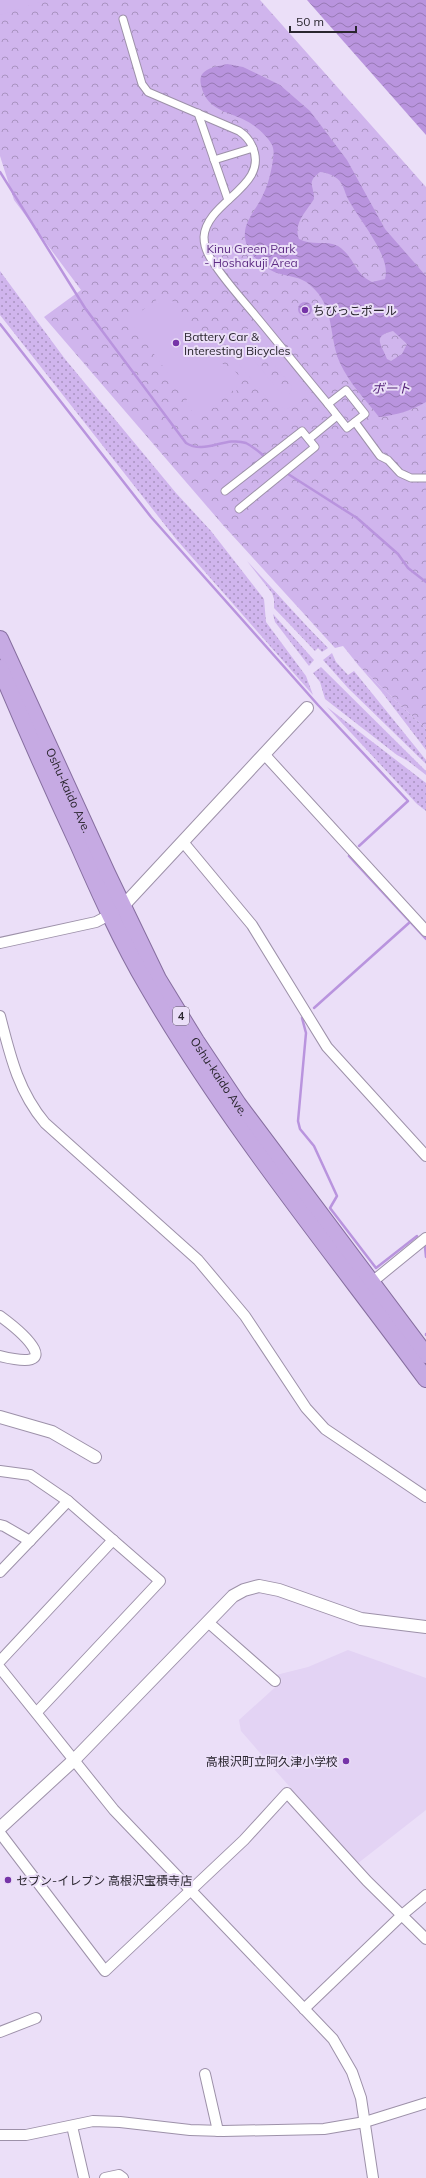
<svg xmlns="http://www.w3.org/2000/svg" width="426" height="2178" viewBox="0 0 426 2178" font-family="Mulish,'Noto Sans JP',sans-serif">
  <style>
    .built { fill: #e3d3f4 }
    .grass { fill: url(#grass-dots) }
    .park { fill: url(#park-crowns) }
    .pitch { fill: #d0b5ed; fill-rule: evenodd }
    .water { fill: url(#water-waves); fill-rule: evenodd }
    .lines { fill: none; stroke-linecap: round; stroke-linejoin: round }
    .stream { stroke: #b994de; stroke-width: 2.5 }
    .pedestrian-casing { stroke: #9d91a9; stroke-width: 9 }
    .minor-casing { stroke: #9d91a9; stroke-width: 12 }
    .tertiary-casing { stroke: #9d91a9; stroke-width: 14 }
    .trunk-casing { stroke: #866e9f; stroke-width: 18 }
    .pedestrian { stroke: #fff; stroke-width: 7 }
    .minor { stroke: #fff; stroke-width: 10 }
    .tertiary { stroke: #fff; stroke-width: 12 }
    .trunk { stroke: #c6aae3; stroke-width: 16 }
    .poi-dot { fill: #7634a8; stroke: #ebdff8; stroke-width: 1.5 }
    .labels { text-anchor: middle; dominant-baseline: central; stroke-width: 4; stroke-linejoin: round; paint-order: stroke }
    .shield { fill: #ebdff8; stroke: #645e6b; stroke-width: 1 }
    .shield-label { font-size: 11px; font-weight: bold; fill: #2a262f }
    .park-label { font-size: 12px; fill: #5f2e85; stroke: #ebdff8 }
    .poi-label { font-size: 12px; fill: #2a262f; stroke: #ebdff8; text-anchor: start }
    .street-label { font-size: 12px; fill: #2a262f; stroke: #ebdff8 }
    .water-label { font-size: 13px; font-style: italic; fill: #55247a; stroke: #ebdff8 }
  </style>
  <defs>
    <pattern id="grass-dots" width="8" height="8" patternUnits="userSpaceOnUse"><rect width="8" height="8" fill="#d0b5ed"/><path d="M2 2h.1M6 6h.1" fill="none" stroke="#a993c0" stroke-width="1.8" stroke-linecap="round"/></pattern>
    <pattern id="park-crowns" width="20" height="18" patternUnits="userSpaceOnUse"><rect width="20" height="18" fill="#d0b5ed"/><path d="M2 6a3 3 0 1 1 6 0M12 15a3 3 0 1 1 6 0" fill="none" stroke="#a993c0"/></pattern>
    <pattern id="water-waves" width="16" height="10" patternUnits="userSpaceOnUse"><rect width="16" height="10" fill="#b994de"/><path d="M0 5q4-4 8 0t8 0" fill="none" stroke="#9779b4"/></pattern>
  </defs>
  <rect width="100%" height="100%" fill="#ebdff8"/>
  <!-- built -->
  <path class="built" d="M348 1650 426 1678V1810L357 1864 241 1731 239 1720 282 1681 276 1675 308 1667Z"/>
  <!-- grass -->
  <g class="grass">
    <path d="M0 271 65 359 176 493 211 531 264 599 266 622 306 676 313 695 176 539 0 315Z"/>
    <path d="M247 561C274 590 300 620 328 648L322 652 318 648 315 651 274 608V599L272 593Z"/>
    <path d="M273 614 314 660 309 666 275 622Z"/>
    <path d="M332 653 336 662 348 675 354 671 426 760V764L348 688 323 660Z"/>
    <path d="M359 666 426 729V750L381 691Z"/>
    <path d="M321 667 426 771V775L408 761 397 755 325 699 320 682 313 673Z"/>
    <path d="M327 707 426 783V811L417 804Z"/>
  </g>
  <!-- park -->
  <path class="park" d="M0 0H260L426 187V729L359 666 343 646 335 648 223 525 44 317 81 290 14 200 0 156Z"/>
  <!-- pitch -->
  <g class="pitch">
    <path d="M0 0H47L0 15Z"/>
    <path d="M166 293 226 368 230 365 243 381 237 385 236 394 232 390 217 402 220 406 207 410 197 418 185 402 187 399 129 320Z"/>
    <path d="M256 328 265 332C275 345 307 376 305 392 303 405 289 412 277 406 269 402 262 392 256 384 246 372 223 353 237 336 242 329 248 328 256 328ZM250 342 256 343 291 385 292 391 289 394H282L247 352V345Z"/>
  </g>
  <!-- water -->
  <g class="water">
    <path d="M307 0H426V135Z"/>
    <path d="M227 64 243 67 280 85 310 111 347 160 385 229 426 276V402C410 411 397 415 379 417 365 399 349 383 340 363 328 336 336 307 310 285 300 276 289 277 277 273 263 268 247 253 245 238 243 222 256 210 262 197 267 187 270 177 272 166 273 158 275 152 272 145 268 137 260 130 253 125 234 111 207 114 201 85 197 68 216 67 227 64ZM320 172C327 172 338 177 341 183 344 187 345 193 347 197 358 219 392 256 385 279L372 282C369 280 366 279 364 277 354 268 351 254 338 246 326 240 311 246 299 239 293 223 306 212 314 199 314 184 306 183 320 172ZM393 331 407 344 402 354 391 361 387 359C382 345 371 336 393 331Z"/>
    <circle cx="305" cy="309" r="7"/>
  </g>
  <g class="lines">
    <!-- stream -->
    <g class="stream">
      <path d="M0 172 85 308 186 443C205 455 225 436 246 443 252 446 258 451 263 455"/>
      <path d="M0 324 151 517 318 705 408 801 359 846"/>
      <path d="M288 474 357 518 398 554 408 568 426 582"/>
      <path d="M349 856 426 939"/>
      <path d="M314 1008 410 922"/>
      <path d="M302 1018 306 1033 298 1121 300 1129 314 1146 337 1196 330 1208 376 1268 417 1236"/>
      <path d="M425 1247 426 1257"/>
      <path d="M426 1334V1335"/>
    </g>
    <defs>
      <g id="pedestrian">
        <path d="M123 19 142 84 148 92 239 131C245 135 249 139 252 146 271 186 206 201 204 237 204 246 208 255 213 262 225 281 241 298 255 315 279 344 303 374 328 404"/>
        <path d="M198 113 228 200"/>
        <path d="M214 160 253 148"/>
        <path d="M346 390 365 414 347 428 328 404Z"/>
        <path d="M355 422 380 456 388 460 400 473 411 478H426"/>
        <path d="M309 439 337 416"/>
        <path d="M225 491 302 431 315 447 239 509"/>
      </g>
      <g id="minor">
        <path d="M264 754 426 931"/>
        <path d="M183 842 252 925 327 1047 426 1156"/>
        <path d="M0 943 96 922 115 912"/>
        <path d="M0 1016C10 1055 18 1091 45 1123L198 1260 245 1316 306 1408 325 1429 426 1497"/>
        <path d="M372 1282 426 1238"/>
        <path d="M0 1316C26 1335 65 1372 0 1356"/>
        <path d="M0 1471 30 1475 68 1501 160 1581 37 1712"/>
        <path d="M0 1525 4 1526 30 1541"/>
        <path d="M0 1572 68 1501"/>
        <path d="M209 1623 275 1681"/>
        <path d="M0 1661 113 1540"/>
        <path d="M0 1668 114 1810 333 2039 352 2072 361 2098 373 2178"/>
        <path d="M0 1833 105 1971 244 1840 287 1793 367 1881 426 1939"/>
        <path d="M304 2009 402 1915 426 1895"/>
        <path d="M0 2032 36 2018"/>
        <path d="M205 2074 218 2131"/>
        <path d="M72 2126 84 2178"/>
        <path d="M0 2135H26L93 2121 120 2122 190 2130 223 2131 324 2129 365 2122 426 2103"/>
        <path d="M105 2178 119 2175 123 2178"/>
      </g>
      <g id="tertiary">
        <path d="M123 906 307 708"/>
        <path d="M0 1417 52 1432 95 1457"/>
        <path d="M0 1828 74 1760 233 1596 244 1590 259 1586 279 1590 361 1619 426 1627"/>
      </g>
      <g id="trunk">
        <path id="s1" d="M0 639 107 873 158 979 196 1041 238 1104 426 1355"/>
        <path d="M0 668C25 727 51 786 78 844 99 892 121 941 148 987 228 1125 331 1250 426 1379"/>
      </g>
    </defs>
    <!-- pedestrian casing -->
    <use href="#pedestrian" class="pedestrian-casing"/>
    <!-- minor casing -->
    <use href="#minor" class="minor-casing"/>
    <!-- tertiary casing -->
    <use href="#tertiary" class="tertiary-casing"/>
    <!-- trunk casing -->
    <use href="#trunk" class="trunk-casing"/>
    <!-- pedestrian -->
    <use href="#pedestrian" class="pedestrian"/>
    <!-- minor -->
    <use href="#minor" class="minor"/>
    <!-- tertiary -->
    <use href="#tertiary" class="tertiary"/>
    <!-- trunk -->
    <use href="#trunk" class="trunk"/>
  </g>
  <!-- markers -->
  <g class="poi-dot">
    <circle cx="305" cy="310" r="4"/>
    <circle cx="176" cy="343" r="4"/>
    <circle cx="346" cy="1761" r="4"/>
    <circle cx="8" cy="1880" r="4"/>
  </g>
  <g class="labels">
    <!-- shield labels -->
    <rect class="shield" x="173" y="1007" width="16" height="18" rx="3"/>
    <g class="shield-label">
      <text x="181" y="1016">4</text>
    </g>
    <!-- park labels -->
    <g class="park-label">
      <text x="251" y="248">Kinu Green Park<tspan x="251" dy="14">- Hoshakuji Area</tspan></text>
    </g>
    <!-- poi labels -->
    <g class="poi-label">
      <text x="313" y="310">ちびっこポール</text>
      <text x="184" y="336">Battery Car &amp;<tspan x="184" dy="14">Interesting Bicycles</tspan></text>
      <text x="338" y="1761" text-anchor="end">高根沢町立阿久津小学校</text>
      <text x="16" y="1880">セブン-イレブン 高根沢宝積寺店</text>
    </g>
    <!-- street labels -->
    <g class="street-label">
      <text stroke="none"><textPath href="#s1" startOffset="166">Oshu-kaido Ave.</textPath></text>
      <text stroke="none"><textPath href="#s1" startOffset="490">Oshu-kaido Ave.</textPath></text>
    </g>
    <!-- water labels -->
    <g class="water-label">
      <text x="391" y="388">ボート</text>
    </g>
  </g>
  <!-- scale -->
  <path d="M290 26v6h66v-6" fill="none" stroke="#2a262f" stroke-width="2"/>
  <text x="296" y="26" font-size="12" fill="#2a262f" stroke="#ebdff8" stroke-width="3" paint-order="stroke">50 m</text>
</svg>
